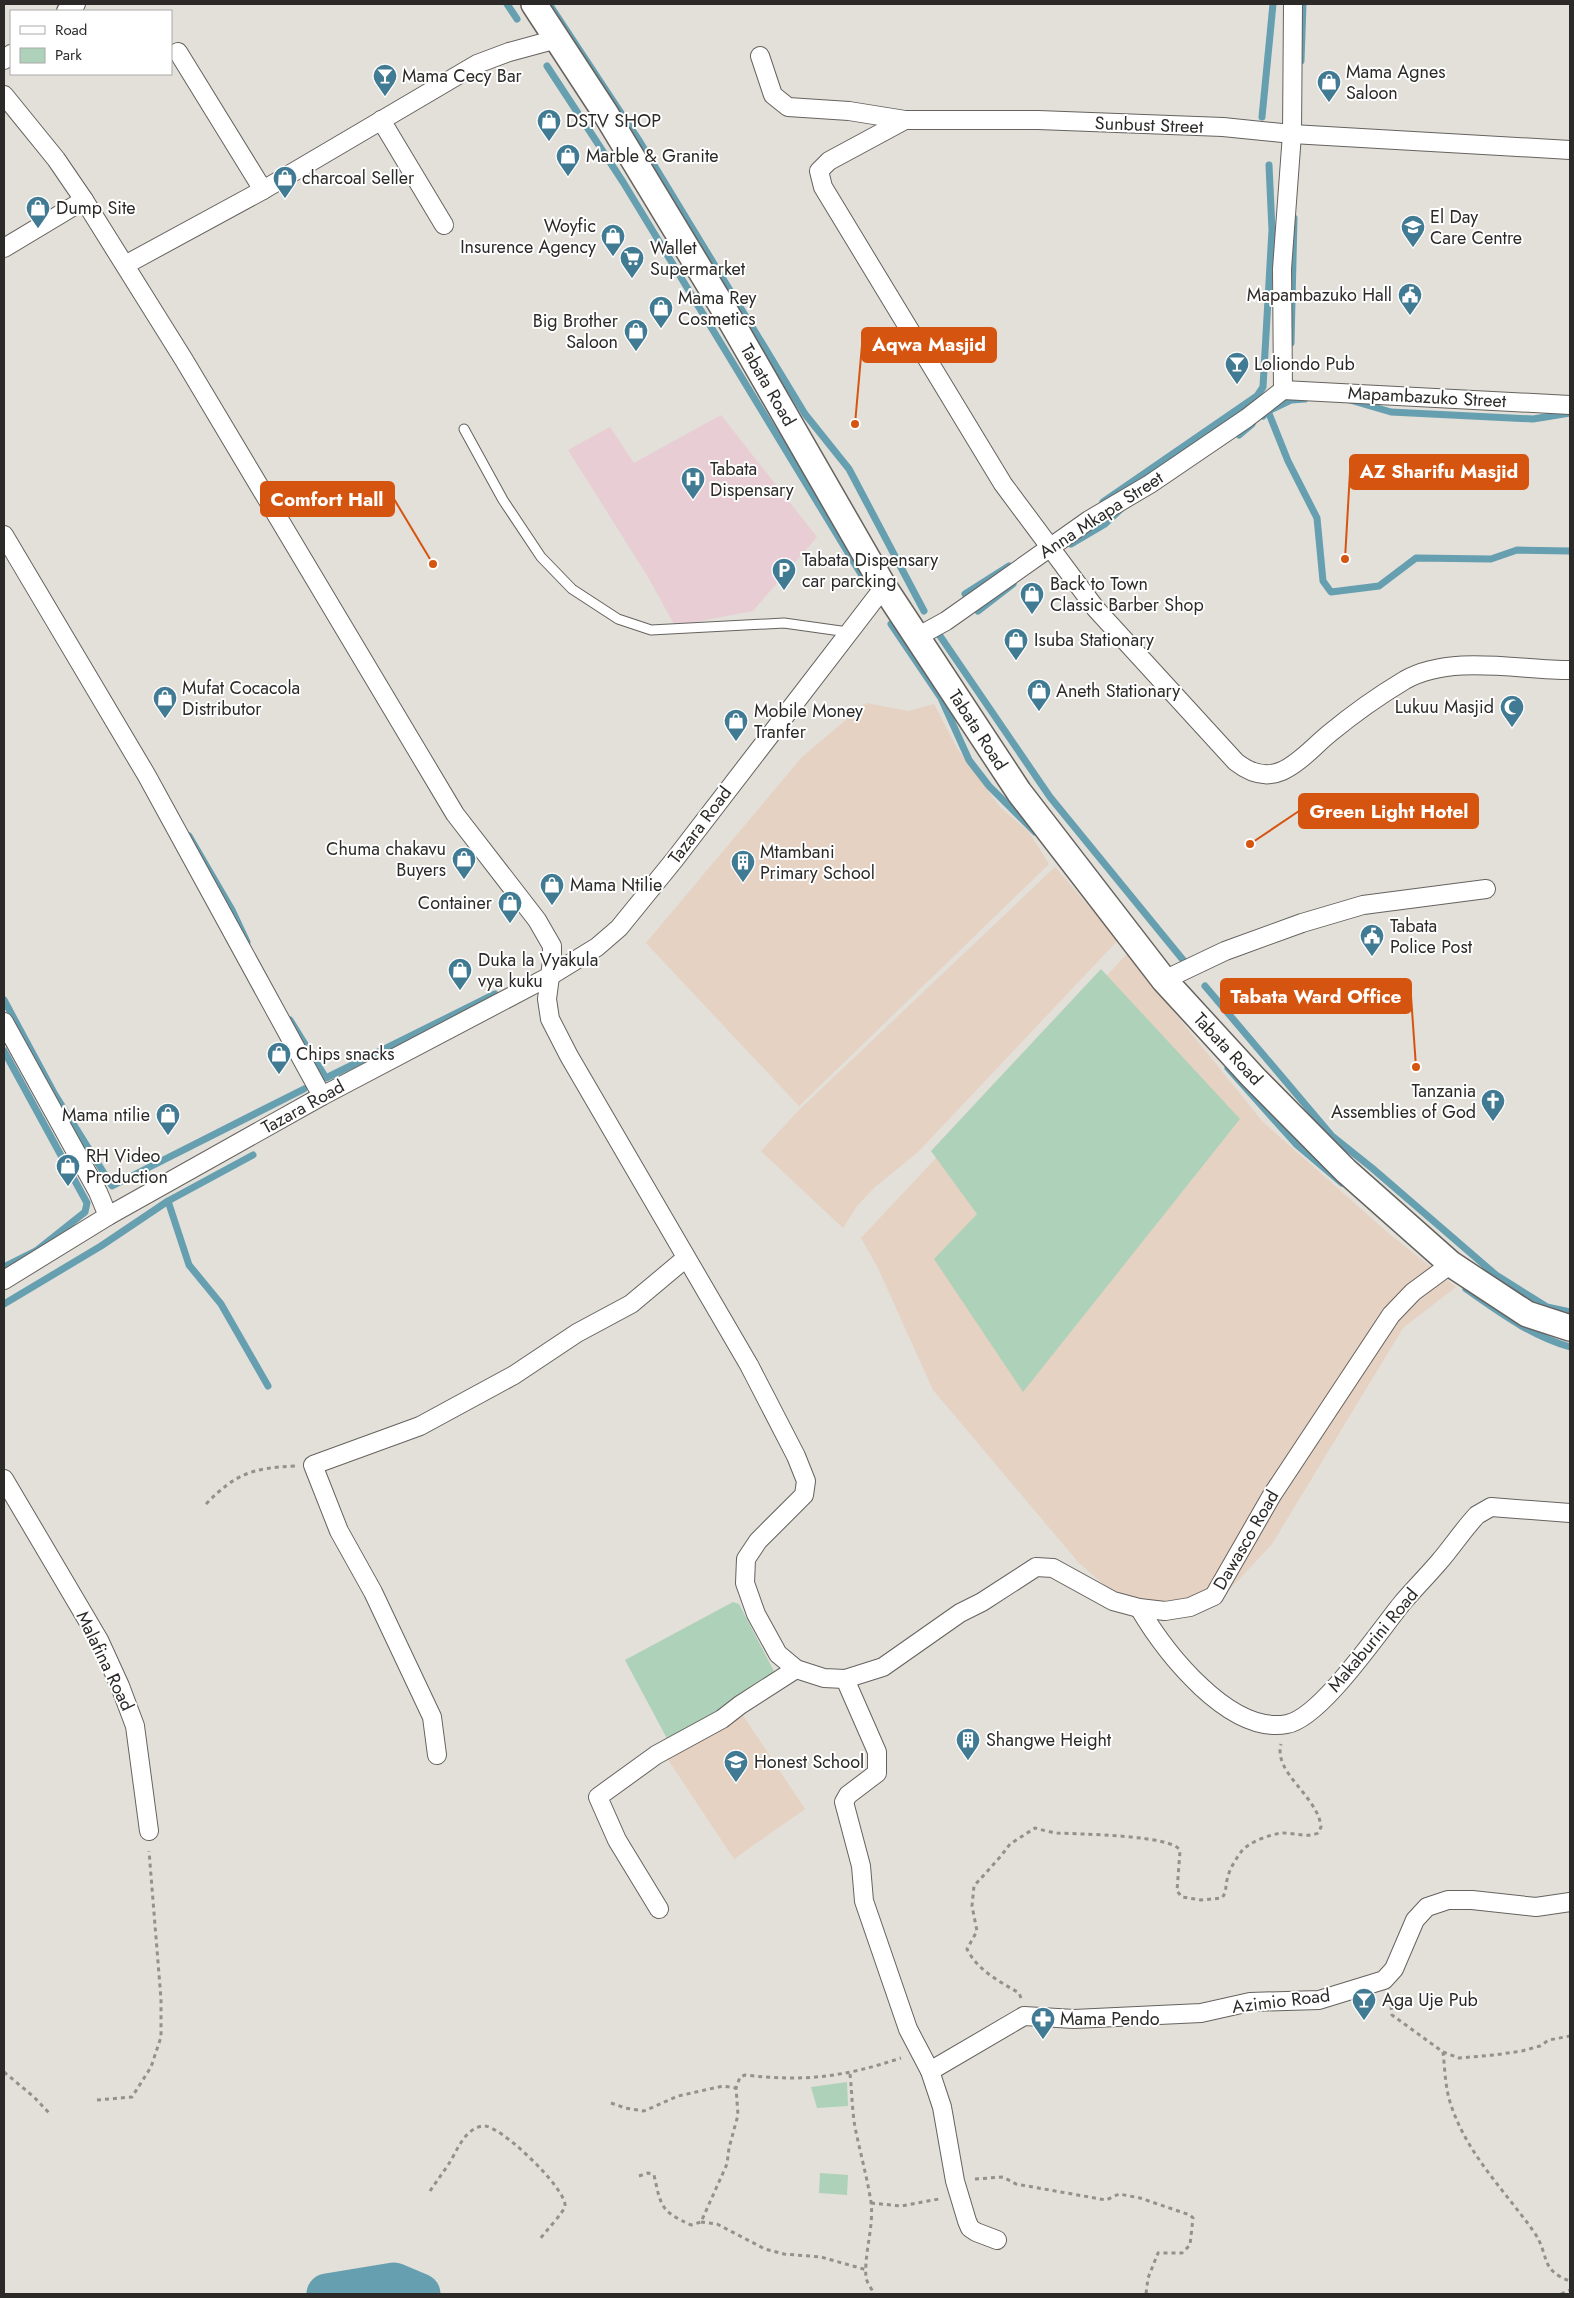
<svg xmlns="http://www.w3.org/2000/svg" width="1574" height="2298" viewBox="0 0 1574 2298" font-family="Jost,sans-serif">
  <style>
    .education { fill: #e5d2c2 }
    .medical { fill: #e8ced4 }
    .green { fill: #aed1ba }
    .lines { fill: none; stroke-linecap: round; stroke-linejoin: round }
    .stream { stroke: #659fb0; stroke-width: 7 }
    .river { stroke: #659fb0; stroke-width: 41 }
    .lane-casing { stroke: #66625e; stroke-width: 11 }
    .street-casing { stroke: #66625e; stroke-width: 20 }
    .secondary-casing { stroke: #66625e; stroke-width: 28 }
    .path { stroke: #94918d; stroke-width: 3; stroke-dasharray: 4 4; stroke-linecap: butt }
    .lane { stroke: #fff; stroke-width: 9 }
    .street { stroke: #fff; stroke-width: 18 }
    .secondary { stroke: #fff; stroke-width: 25 }
    .labels { text-anchor: middle; dominant-baseline: central; stroke-width: 4; stroke-linejoin: round; paint-order: stroke }
    .poi-label { font-size: 18px; fill: #2b2a28; stroke: #fff; text-anchor: start }
    .street-label { font-size: 18px; fill: #2b2a28; stroke: #fff }
    .leader { fill: none; stroke: #d5540f; stroke-width: 2 }
    .callout-dot { fill: #d5540f; stroke: #fff; stroke-width: 2 }
    .callout { fill: #d5540f; stroke: #d5540f; stroke-width: 2 }
    .callout-label { font-size: 19px; text-anchor: middle; font-weight: bold; fill: #fff }
  </style>
  <rect width="100%" height="100%" fill="#e3dfd9"/>
  <!-- education -->
  <g class="education">
    <path d="M866 703 908 711 934 704 958 750 1000 807 1029 832 1049 864 799 1106 646 943 802 757Z"/>
    <path d="M1055 867 1118 940 918 1152 875 1187 857 1206 843 1228 761 1151 798 1111Z"/>
    <path d="M1127 954 1263 1122 1387 1232 1456 1287 1403 1328 1272 1544 1217 1603 1174 1617 1122 1600 1079 1563 933 1390 878 1268 861 1238Z"/>
    <path d="M742 1714 805 1809 734 1859 667 1758Z"/>
  </g>
  <!-- medical -->
  <path class="medical" d="M721 415 817 537 753 611 675 626 648 577 568 450 610 427 634 463Z"/>
  <!-- green -->
  <g class="green">
    <path d="M1101 969 1240 1119 1023 1392 934 1259 977 1214 931 1151Z"/>
    <path d="M733 1602 739 1604 777 1677 671 1746 625 1660Z"/>
    <path d="M847 2082 848 2106 817 2108 811 2087Z"/>
    <path d="M820 2173 848 2175 847 2195 819 2193Z"/>
  </g>
  <g class="lines">
    <!-- stream -->
    <g class="stream">
      <path d="M507 4 517 19"/>
      <path d="M549 4 640 142 805 414 849 469 924 611"/>
      <path d="M1301 61 1303 4"/>
      <path d="M547 66 623 182 864 579"/>
      <path d="M1262 117 1273 4"/>
      <path d="M1291 343 1294 218"/>
      <path d="M1350 400 1391 412 1533 419 1570 413"/>
      <path d="M1268 411 1291 400 1305 399"/>
      <path d="M1263 416 1268 411 1288 461 1317 518 1323 581 1331 592 1379 586 1416 558 1491 559 1517 550 1570 551"/>
      <path d="M1239 435 1252 424"/>
      <path d="M1103 502 1257 396 1263 387 1272 230 1269 165"/>
      <path d="M1071 544 1105 524 1122 508"/>
      <path d="M965 594 1009 566"/>
      <path d="M978 611 1013 584"/>
      <path d="M891 624 941 698 969 760 989 786 1035 832"/>
      <path d="M938 633 1050 797 1188 966"/>
      <path d="M189 836 232 910 247 942"/>
      <path d="M1205 986 1332 1136 1372 1168 1496 1275 1547 1307 1570 1312"/>
      <path d="M4 1000 54 1093 112 1186 304 1089"/>
      <path d="M290 1020 326 1078 495 994"/>
      <path d="M4 1051 87 1203 85 1212 36 1251 4 1267"/>
      <path d="M1228 1068 1296 1144 1342 1183"/>
      <path d="M168 1201 189 1265 221 1304 268 1386"/>
      <path d="M1466 1289C1499 1312 1531 1336 1570 1347"/>
      <path d="M4 1304 101 1246 168 1201 253 1155"/>
    </g>
    <!-- river -->
    <path class="river" d="M327 2294 394 2283 420 2294"/>
    <defs>
      <path id="lane" d="M464 429 503 500 541 557 572 589 618 619 651 630 784 623 848 632"/>
      <g id="street">
        <path d="M66 11 76 4"/>
        <path d="M178 52 263 190"/>
        <path d="M760 56 773 95 788 107 849 111 905 120H1038L1223 127 1292 134 1570 150"/>
        <path d="M4 60 11 54"/>
        <path d="M4 95 56 159 84 200 184 360 455 814 537 920 552 946V961L547 999 550 1019 569 1056 749 1365 796 1456 806 1481 804 1495 758 1541 746 1559 745 1583 756 1614 778 1654 796 1669 824 1678 845 1679 883 1667 960 1613 982 1602 1036 1567 1053 1568 1113 1601 1139 1608 1165 1611 1190 1607 1214 1596 1272 1495 1391 1315 1413 1292 1451 1264"/>
        <path d="M381 120 444 225"/>
        <path d="M905 120 829 161 819 171 823 187 1003 484 1096 609 1236 762C1250 773 1266 778 1282 771 1300 763 1315 745 1330 733 1353 714 1380 695 1405 680 1451 654 1518 670 1570 670"/>
        <path d="M4 248 84 200"/>
        <path d="M125 265 263 190 477 64 509 52 557 39"/>
        <path d="M1283 390 1282 269 1292 134 1293 4"/>
        <path d="M1283 390 1570 405"/>
        <path d="M4 535 147 776 322 1096"/>
        <path d="M917 637 946 621 1089 520 1150 484 1247 418 1283 390"/>
        <path d="M1164 980 1225 951 1302 923 1363 905 1486 889"/>
        <path d="M4 1022 98 1192 108 1216"/>
        <path d="M4 1280 108 1216 322 1096 550 976 597 947 619 928 675 859 884 587"/>
        <path d="M4 1479 99 1640 120 1686 135 1726 149 1831"/>
        <path d="M1139 1608C1165 1652 1229 1735 1287 1724 1321 1718 1380 1630 1403 1602 1415 1588 1427 1576 1439 1562 1452 1547 1463 1530 1477 1515L1491 1507 1570 1513"/>
        <path d="M845 1679 877 1752V1773L848 1795 844 1802 861 1866 864 1901 908 2029 930 2071 942 2107 955 2181 967 2221 970 2228 976 2232 997 2240"/>
        <path d="M437 1755 432 1717 373 1592 339 1531 313 1465 420 1426 514 1375 577 1333 631 1304 686 1258"/>
        <path d="M659 1909 617 1840 598 1797 656 1755 722 1719 740 1705 796 1669"/>
        <path d="M930 2071 1024 2016 1074 2019 1201 2013 1250 2002 1319 2000 1384 1980 1394 1969 1415 1920 1427 1907 1448 1900H1472L1536 1907 1570 1902"/>
      </g>
      <path id="secondary" d="M534 4 604 111 728 316 884 587 1019 792 1164 980 1253 1077 1346 1171 1451 1264 1527 1314 1570 1328"/>
    </defs>
    <!-- lane casing -->
    <use href="#lane" class="lane-casing"/>
    <!-- street casing -->
    <use href="#street" class="street-casing"/>
    <!-- secondary casing -->
    <use href="#secondary" class="secondary-casing"/>
    <!-- path -->
    <g class="path">
      <path d="M206 1504C236 1473 253 1468 295 1466"/>
      <path d="M1021 1998 1019 1993C999 1981 978 1971 967 1949L977 1931 972 1906 974 1886 1001 1856 1010 1844 1035 1828C1042 1830 1050 1832 1057 1833 1075 1834 1176 1835 1180 1851L1177 1891 1182 1897 1201 1900 1222 1898C1227 1891 1225 1888 1227 1880 1229 1870 1235 1860 1241 1852 1248 1842 1271 1834 1283 1833 1295 1833 1307 1838 1318 1833L1321 1827C1318 1796 1273 1773 1281 1744"/>
      <path d="M1390 1998 1392 2015 1443 2052C1445 2069 1445 2088 1451 2105 1467 2154 1505 2191 1534 2232 1550 2255 1539 2270 1570 2281"/>
      <path d="M1443 2052 1459 2058 1494 2055 1522 2051 1540 2046 1549 2040 1570 2036"/>
      <path d="M4 2072 34 2097 50 2114"/>
      <path d="M850 2074C852 2092 852 2110 855 2127 860 2152 867 2177 871 2202 874 2228 864 2252 866 2278 867 2283 872 2289 874 2294"/>
      <path d="M97 2100 132 2097 151 2067 161 2037V1999L149 1851"/>
      <path d="M611 2103 625 2108 644 2111 678 2096 723 2086 736 2088"/>
      <path d="M639 2176 648 2173 654 2175C661 2206 660 2211 691 2225L701 2222 727 2164 729 2148 738 2115 736 2088 740 2077 745 2075C804 2082 844 2077 901 2058"/>
      <path d="M975 2179 1003 2177 1016 2184 1106 2200 1119 2194 1140 2198 1190 2215 1193 2218 1190 2245 1182 2253H1158L1148 2278 1146 2294"/>
      <path d="M430 2191C436 2182 442 2174 448 2165 457 2152 463 2130 482 2126 498 2122 567 2189 565 2206 564 2212 545 2232 540 2239"/>
      <path d="M871 2203 901 2206 939 2199"/>
      <path d="M701 2222 717 2224 765 2249 784 2254 821 2257 867 2270"/>
      <path d="M1561 2294 1570 2290"/>
    </g>
    <!-- lane -->
    <use href="#lane" class="lane"/>
    <!-- street -->
    <use href="#street" class="street"/>
    <!-- secondary -->
    <use href="#secondary" class="secondary"/>
  </g>
  <!-- icons -->
  <defs>
    <symbol id="bar-pin" viewBox="-11 -11 22 30"><path d="M0 17L-7.5 6A9.5 9.5 0 1 1 7.5 6Z" fill="#407b93" stroke="#fff"/><path d="M-6-5H6L.8 .8V4.5H3.5V6h-7V4.5H-.8V.8Z" fill="#fff"/></symbol>
    <symbol id="shop-pin" viewBox="-11 -11 22 30"><path d="M0 17L-7.5 6A9.5 9.5 0 1 1 7.5 6Z" fill="#407b93" stroke="#fff"/><path d="M-5-2.5h2.3a2.7 3.5 0 0 1 5.4 0H5L5.5 6h-11ZM-1.5-2.5h3a1.5 2.3 0 0 0-3 0Z" fill="#fff"/></symbol>
    <symbol id="school-pin" viewBox="-11 -11 22 30"><path d="M0 17L-7.5 6A9.5 9.5 0 1 1 7.5 6Z" fill="#407b93" stroke="#fff"/><path d="M0-5L7-2L0 1L-7-2ZM-4 1L0 2.5L4 1V4Q0 6-4 4Z" fill="#fff"/></symbol>
    <symbol id="supermarket-pin" viewBox="-11 -11 22 30"><path d="M0 17L-7.5 6A9.5 9.5 0 1 1 7.5 6Z" fill="#407b93" stroke="#fff"/><path d="M-6-5.5h2.5l.6 2H6L4.5 2H-2.5L-4.4-4H-6ZM-1.5 3.2a1.3 1.3 0 1 0 .1 0ZM3 3.2a1.3 1.3 0 1 0 .1 0Z" fill="#fff"/></symbol>
    <symbol id="civic-pin" viewBox="-11 -11 22 30"><path d="M0 17L-7.5 6A9.5 9.5 0 1 1 7.5 6Z" fill="#407b93" stroke="#fff"/><path d="M-.6-6.5H3V-4.5H.6V-3L4-1V1h2V6H-6V1h2V-1L-.6-3ZM-1.2 2.5V6h2.4V2.5Z" fill="#fff"/></symbol>
    <symbol id="hospital-pin" viewBox="-11 -11 22 30"><path d="M0 17L-7.5 6A9.5 9.5 0 1 1 7.5 6Z" fill="#407b93" stroke="#fff"/><path d="M-5-5h3v3.5h4V-5h3V5h-3V1.5h-4V5h-3Z" fill="#fff"/></symbol>
    <symbol id="parking-pin" viewBox="-11 -11 22 30"><path d="M0 17L-7.5 6A9.5 9.5 0 1 1 7.5 6Z" fill="#407b93" stroke="#fff"/><path d="M-3.5-5.5H1a3.5 3.5 0 0 1 0 7H-1V5.5H-3.5ZM-1-3.4V-.6H.8a1.4 1.4 0 0 0 0-2.8Z" fill="#fff"/></symbol>
    <symbol id="mosque-pin" viewBox="-11 -11 22 30"><path d="M0 17L-7.5 6A9.5 9.5 0 1 1 7.5 6Z" fill="#407b93" stroke="#fff"/><path d="M3.5-4.9A6 6 0 1 0 3.5 4.9A5 5 0 1 1 3.5-4.9Z" fill="#fff"/></symbol>
    <symbol id="building-pin" viewBox="-11 -11 22 30"><path d="M0 17L-7.5 6A9.5 9.5 0 1 1 7.5 6Z" fill="#407b93" stroke="#fff"/><path d="M-4-6H4V6H1V3H-1V6H-4ZM-2.5-4.3h1.7v1.8h-1.7ZM.8-4.3h1.7v1.8H.8ZM-2.5-1h1.7V.8h-1.7ZM.8-1h1.7V.8H.8Z" fill="#fff"/></symbol>
    <symbol id="church-pin" viewBox="-11 -11 22 30"><path d="M0 17L-7.5 6A9.5 9.5 0 1 1 7.5 6Z" fill="#407b93" stroke="#fff"/><path d="M-1.2-6h2.4v3.5h3.3v2.4h-3.3V6h-2.4V-.1h-3.3v-2.4h3.3Z" fill="#fff"/></symbol>
    <symbol id="pharmacy-pin" viewBox="-11 -11 22 30"><path d="M0 17L-7.5 6A9.5 9.5 0 1 1 7.5 6Z" fill="#407b93" stroke="#fff"/><path d="M-2-6h4v4h4v4h-4v4h-4v-4h-4v-4h4Z" fill="#fff"/></symbol>
  </defs>
  <g fill-rule="evenodd">
    <use href="#bar-pin" x="371" y="62" width="28" height="38"/>
    <use href="#shop-pin" x="1315" y="68" width="28" height="38"/>
    <use href="#shop-pin" x="535" y="107" width="28" height="38"/>
    <use href="#shop-pin" x="554" y="142" width="28" height="38"/>
    <use href="#shop-pin" x="271" y="164" width="28" height="38"/>
    <use href="#shop-pin" x="24" y="194" width="28" height="38"/>
    <use href="#school-pin" x="1399" y="213" width="28" height="38"/>
    <use href="#shop-pin" x="599" y="222" width="28" height="38"/>
    <use href="#supermarket-pin" x="618" y="244" width="28" height="38"/>
    <use href="#civic-pin" x="1396" y="281" width="28" height="38"/>
    <use href="#shop-pin" x="647" y="294" width="28" height="38"/>
    <use href="#shop-pin" x="622" y="317" width="28" height="38"/>
    <use href="#bar-pin" x="1223" y="350" width="28" height="38"/>
    <use href="#hospital-pin" x="679" y="465" width="28" height="38"/>
    <use href="#parking-pin" x="770" y="556" width="28" height="38"/>
    <use href="#shop-pin" x="1018" y="580" width="28" height="38"/>
    <use href="#shop-pin" x="1002" y="626" width="28" height="38"/>
    <use href="#shop-pin" x="1025" y="677" width="28" height="38"/>
    <use href="#shop-pin" x="151" y="684" width="28" height="38"/>
    <use href="#mosque-pin" x="1498" y="693" width="28" height="38"/>
    <use href="#shop-pin" x="722" y="707" width="28" height="38"/>
    <use href="#shop-pin" x="450" y="845" width="28" height="38"/>
    <use href="#building-pin" x="729" y="848" width="28" height="38"/>
    <use href="#shop-pin" x="538" y="871" width="28" height="38"/>
    <use href="#shop-pin" x="496" y="889" width="28" height="38"/>
    <use href="#civic-pin" x="1358" y="922" width="28" height="38"/>
    <use href="#shop-pin" x="446" y="956" width="28" height="38"/>
    <use href="#shop-pin" x="265" y="1040" width="28" height="38"/>
    <use href="#church-pin" x="1479" y="1087" width="28" height="38"/>
    <use href="#shop-pin" x="154" y="1101" width="28" height="38"/>
    <use href="#shop-pin" x="54" y="1152" width="28" height="38"/>
    <use href="#building-pin" x="954" y="1726" width="28" height="38"/>
    <use href="#school-pin" x="722" y="1748" width="28" height="38"/>
    <use href="#bar-pin" x="1350" y="1986" width="28" height="38"/>
    <use href="#pharmacy-pin" x="1029" y="2005" width="28" height="38"/>
  </g>
  <g class="labels">
    <!-- poi labels -->
    <g class="poi-label">
      <text x="1346" y="72">Mama Agnes<tspan x="1346" dy="21">Saloon</tspan></text>
      <text x="402" y="76">Mama Cecy Bar</text>
      <text x="566" y="121">DSTV SHOP</text>
      <text x="586" y="156">Marble &amp; Granite</text>
      <text x="302" y="178">charcoal Seller</text>
      <text x="56" y="208">Dump Site</text>
      <text x="1430" y="217">El Day<tspan x="1430" dy="21">Care Centre</tspan></text>
      <text x="596" y="226" text-anchor="end">Woyfic<tspan x="596" dy="21">Insurence Agency</tspan></text>
      <text x="650" y="248">Wallet<tspan x="650" dy="21">Supermarket</tspan></text>
      <text x="1392" y="295" text-anchor="end">Mapambazuko Hall</text>
      <text x="678" y="298">Mama Rey<tspan x="678" dy="21">Cosmetics</tspan></text>
      <text x="618" y="321" text-anchor="end">Big Brother<tspan x="618" dy="21">Saloon</tspan></text>
      <text x="1254" y="364">Loliondo Pub</text>
      <text x="710" y="469">Tabata<tspan x="710" dy="21">Dispensary</tspan></text>
      <text x="802" y="560">Tabata Dispensary<tspan x="802" dy="21">car parcking</tspan></text>
      <text x="1050" y="584">Back to Town<tspan x="1050" dy="21">Classic Barber Shop</tspan></text>
      <text x="1034" y="640">Isuba Stationary</text>
      <text x="182" y="688">Mufat Cocacola<tspan x="182" dy="21">Distributor</tspan></text>
      <text x="1056" y="691">Aneth Stationary</text>
      <text x="1494" y="707" text-anchor="end">Lukuu Masjid</text>
      <text x="754" y="711">Mobile Money<tspan x="754" dy="21">Tranfer</tspan></text>
      <text x="446" y="849" text-anchor="end">Chuma chakavu<tspan x="446" dy="21">Buyers</tspan></text>
      <text x="760" y="852">Mtambani<tspan x="760" dy="21">Primary School</tspan></text>
      <text x="570" y="885">Mama Ntilie</text>
      <text x="492" y="903" text-anchor="end">Container</text>
      <text x="1390" y="926">Tabata<tspan x="1390" dy="21">Police Post</tspan></text>
      <text x="478" y="960">Duka la Vyakula<tspan x="478" dy="21">vya kuku</tspan></text>
      <text x="296" y="1054">Chips snacks</text>
      <text x="1476" y="1091" text-anchor="end">Tanzania<tspan x="1476" dy="21">Assemblies of God</tspan></text>
      <text x="150" y="1115" text-anchor="end">Mama ntilie</text>
      <text x="86" y="1156">RH Video<tspan x="86" dy="21">Production</tspan></text>
      <text x="986" y="1740">Shangwe Height</text>
      <text x="754" y="1762">Honest School</text>
      <text x="1382" y="2000">Aga Uje Pub</text>
      <text x="1060" y="2019">Mama Pendo</text>
    </g>
    <!-- street labels -->
    <g class="street-label">
      <text transform="translate(1149 125) rotate(2)">Sunbust Street</text>
      <text transform="translate(768 385) rotate(60)">Tabata Road</text>
      <text transform="translate(1427 397) rotate(3)">Mapambazuko Street</text>
      <text transform="translate(1101 515) rotate(-33)">Anna Mkapa Street</text>
      <text transform="translate(978 730) rotate(57)">Tabata Road</text>
      <text transform="translate(700 825) rotate(-53)">Tazara Road</text>
      <text transform="translate(1228 1049) rotate(47)">Tabata Road</text>
      <text transform="translate(303 1107) rotate(-29)">Tazara Road</text>
      <text transform="translate(1246 1540) rotate(-60)">Dawasco Road</text>
      <text transform="translate(1373 1640) rotate(-50)">Makaburini Road</text>
      <text transform="translate(105 1661) rotate(64)">Malafina Road</text>
      <text transform="translate(1281 2001) rotate(-7)">Azimio Road</text>
    </g>
  </g>
  <!-- callouts -->
  <path class="leader" d="M855 424L862 345M1345 559L1350 472M433 564L394 499M1250 844L1299 811M1416 1067L1411 996"/>
  <g class="callout-dot">
    <circle cx="855" cy="424" r="5"/>
    <circle cx="1345" cy="559" r="5"/>
    <circle cx="433" cy="564" r="5"/>
    <circle cx="1250" cy="844" r="5"/>
    <circle cx="1416" cy="1067" r="5"/>
  </g>
  <g class="callout">
    <rect x="862" y="328" width="134" height="34" rx="5"/>
    <rect x="1350" y="455" width="178" height="34" rx="5"/>
    <rect x="261" y="482" width="133" height="34" rx="5"/>
    <rect x="1299" y="794" width="179" height="34" rx="5"/>
    <rect x="1221" y="979" width="190" height="34" rx="5"/>
  </g>
  <g class="callout-label">
    <text x="929" y="351">Aqwa Masjid</text>
    <text x="1439" y="478">AZ Sharifu Masjid</text>
    <text x="327" y="506">Comfort Hall</text>
    <text x="1389" y="818">Green Light Hotel</text>
    <text x="1316" y="1003">Tabata Ward Office</text>
  </g>
  <!-- border -->
  <rect width="1574" height="2298" fill="none" stroke="#2b2a28" stroke-width="10"/>
  <!-- legend -->
  <rect x="10" y="10" width="162" height="65" fill="#ffffff" stroke="#aaaaa9"/>
  <rect x="20" y="26" width="25" height="8" fill="#ffffff" stroke="#aaaaa9"/>
  <text x="55" y="35" font-size="15" fill="#2b2a28">Road</text>
  <rect x="20" y="48" width="25" height="15" fill="#aed1ba" stroke="#aaaaa9"/>
  <text x="55" y="60" font-size="15" fill="#2b2a28">Park</text>
</svg>
